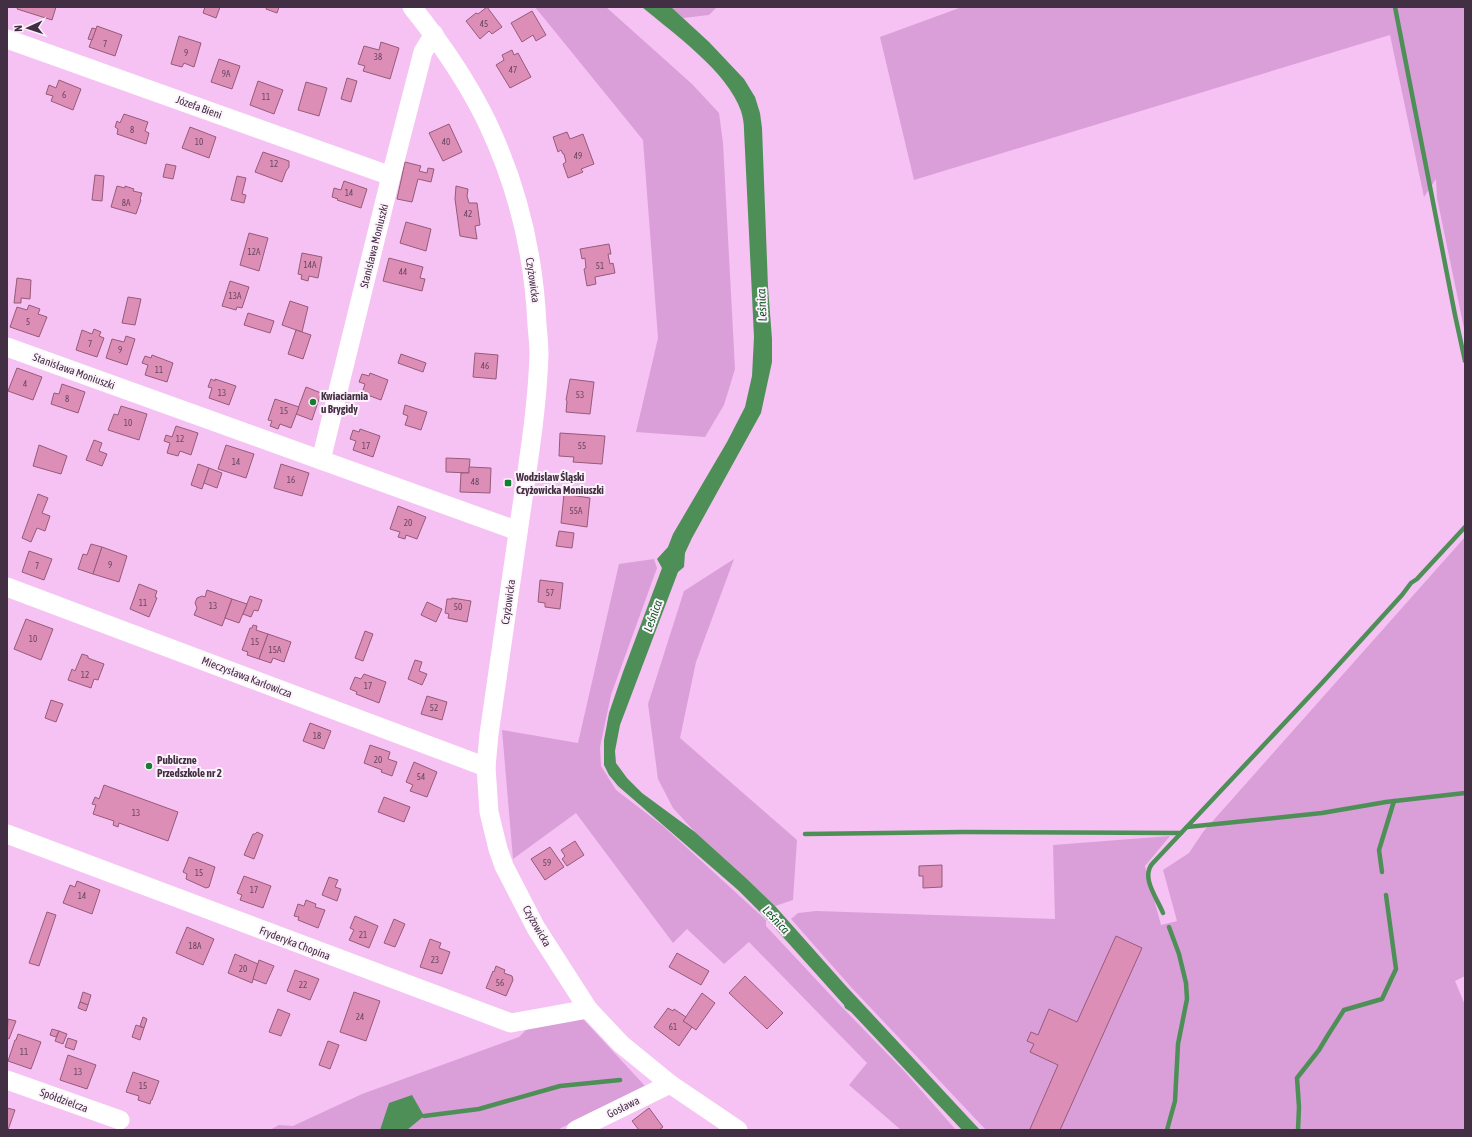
<svg xmlns="http://www.w3.org/2000/svg" width="1472" height="1137" viewBox="0 0 1472 1137" font-family="'Asap Condensed',sans-serif">
  <style>
    .green { fill: #da9fd8 }
    .water { fill: #4e8f58 }
    .lines { fill: none; stroke-linecap: round; stroke-linejoin: round }
    .stream { stroke: #4e8f58; stroke-width: 4.5 }
    .building { fill: #dd8eb7; stroke: #955b7a }
    .minor { stroke: #fff; stroke-width: 19 }
    .poi-dot { fill: #147e33; stroke: #fdf3fc; stroke-width: 1.5 }
    .labels { text-anchor: middle; dominant-baseline: central; stroke-width: 4; stroke-linejoin: round; paint-order: stroke }
    .number-label { font-size: 9px; fill: #6a4760 }
    .street-label { font-size: 11px; fill: #432f43; stroke: #fdf3fc }
    .poi-label { font-size: 11px; font-weight: bold; fill: #432f43; stroke: #fdf3fc; text-anchor: start }
    .water-label { font-size: 12px; font-style: italic; fill: #0b5721; stroke: #fdf3fc }
  </style>
  <rect width="100%" height="100%" fill="#f5c2f3"/>
  <!-- green -->
  <g class="green">
    <path d="M535 7H606L692 84 719 113 723 143 735 369 724 405 705 437 636 432 658 338 643 140Z"/>
    <path d="M670 7H717L709 15 683 18Z"/>
    <path d="M962 7H1465V333L1437 198 1436 179 1424 197 1390 35 914 180 880 37Z"/>
    <path d="M1465 537V976L1455 981 1465 1005V1130H986L851 987 791 919 798 913 816 911 1055 919 1053 845 1170 836 1145 866 1161 925 1177 921 1163 870 1189 853 1203 832Z"/>
    <path d="M654 559 657 568 611 695 600 747 601 766 616 790 663 826 766 920V926L838 1003 905 1072 956 1130H901L849 1085 867 1063 749 942 724 964 687 929 673 943 576 813 513 859 502 730 578 743 619 564Z"/>
    <path d="M734 559 696 662 680 738 797 840 793 900 775 906 747 879 695 832 673 808 658 779 648 704 684 591Z"/>
    <path d="M583 1019 645 1086 557 1130H270L279 1125 293 1126 362 1094 519 1037 529 1027Z"/>
  </g>
  <!-- water -->
  <g class="water">
    <path d="M642 7H671L709 42 744 79 755 97 760 113 762 128 768 287 772 339V362L761 413 692 538 685 553 684 567 678 572 620 725 615 751 616 763 627 778 642 793 695 832 747 879 775 906 846 986 980 1130H962L851 1012 845 1008 844 1005 765 917 738 890 618 786 609 775 604 765V740L609 713 623 672 662 568 657 559 668 547 673 534 727 442 745 407 752 376 754 337 744 130C744 124 743 117 741 111 728 72 673 33 642 7Z"/>
    <path d="M412 1095 424 1116 407 1130H380L389 1103Z"/>
  </g>
  <g class="lines">
    <!-- stream -->
    <g class="stream">
      <path d="M1395 7 1455 315 1465 361"/>
      <path d="M1187 827 1322 813 1386 802 1465 793"/>
      <path d="M805 834 964 832 1181 833"/>
      <path d="M1382 872 1379 850 1394 801"/>
      <path d="M1163 913C1157 898 1141 878 1152 864L1322 683 1402 595 1411 583 1417 579 1465 527"/>
      <path d="M424 1116 479 1109 560 1086 620 1080"/>
      <path d="M1167 1130 1175 1101 1178 1044 1187 999 1186 983 1179 954 1169 927"/>
      <path d="M1298 1130 1299 1107 1297 1078 1319 1050 1328 1035 1344 1010 1382 999 1396 969 1386 895"/>
    </g>
  </g>
  <!-- building -->
  <g class="building">
    <path d="M18 7H56L52 20 17 9Z"/>
    <path d="M205 7H220L216 18 203 13Z"/>
    <path d="M267 7H279L277 13 266 9Z"/>
    <path d="M487 7 502 27 492 34 489 31 480 39 466 21 476 13 478 14Z"/>
    <path d="M532 11 546 35 536 41 533 35 522 42 511 23Z"/>
    <path d="M97 26 122 35 115 56 89 47Z"/>
    <path d="M92 28 96 29 92 40 88 39Z"/>
    <path d="M179 36 201 43 194 67 184 63 182 67 171 64Z"/>
    <path d="M381 42 399 48 390 79 363 71 365 66 358 64 364 46 379 50Z"/>
    <path d="M512 50 514 55 518 53 531 77 510 88 496 65 504 60 502 55Z"/>
    <path d="M219 59 240 66 232 89 211 82Z"/>
    <path d="M347 78 357 81 351 102 341 99Z"/>
    <path d="M59 80 81 89 73 110 51 101 53 96 46 94 49 85 56 88Z"/>
    <path d="M258 81 283 90 274 114 250 105Z"/>
    <path d="M306 82 327 88 319 116 298 110Z"/>
    <path d="M124 114 148 122 145 131 149 133 146 144 117 134 118 129 115 127 117 121 120 123Z"/>
    <path d="M449 124 462 152 443 161 429 133Z"/>
    <path d="M190 127 216 137 209 158 182 148Z"/>
    <path d="M567 132 570 139 583 134 594 164 581 169 583 172 568 178 563 164 566 162 564 154H563L561 150 558 152 553 137Z"/>
    <path d="M263 152 289 161V167L286 171 282 182 255 172Z"/>
    <path d="M405 162 421 166 419 171 427 173 428 168 434 169 431 182 418 179 412 202 397 199Z"/>
    <path d="M166 164 176 166 173 179 163 177Z"/>
    <path d="M95 175 104 176 102 201 92 200Z"/>
    <path d="M237 176 246 178 242 194 246 195 244 203 231 200Z"/>
    <path d="M344 181 367 189 361 208 337 200 338 199 332 197 334 188 341 190Z"/>
    <path d="M117 186 125 188V186L134 189 133 191 142 193 140 199 141 200 136 214 111 207Z"/>
    <path d="M456 186 468 189 467 196 469 203H477L480 225 475 226 477 239 460 236 455 199Z"/>
    <path d="M406 222 431 229 426 251 400 243Z"/>
    <path d="M249 233 268 238 259 271 240 265Z"/>
    <path d="M609 244 611 254H608L610 264 613 263 615 273 595 277 596 284 587 286 584 269 586 268 585 258 582 259 580 249Z"/>
    <path d="M302 253 322 257 318 278 309 276 308 281 301 279 302 275 298 274Z"/>
    <path d="M389 258 423 267 420 278 425 279 422 291 383 281Z"/>
    <path d="M17 278 31 280 30 299 21 298V303H14Z"/>
    <path d="M230 281 249 287 242 308 237 307 236 310 222 306Z"/>
    <path d="M128 297 141 299 135 325 122 323Z"/>
    <path d="M290 301 308 307 302 332 282 325Z"/>
    <path d="M29 305 40 309 38 314 47 317 39 337 10 327 17 307 27 310Z"/>
    <path d="M248 313 274 321 270 333 244 325Z"/>
    <path d="M94 329 101 332 99 336 104 338 97 357 76 350 82 330 92 334Z"/>
    <path d="M296 330 311 335 303 359 288 354Z"/>
    <path d="M126 336 135 339 127 365 106 358 112 339 124 342Z"/>
    <path d="M475 353 498 355 496 379 473 377Z"/>
    <path d="M401 354 426 363 423 372 398 363Z"/>
    <path d="M152 355 173 363 167 382 145 375 148 365 142 363 145 356 151 358Z"/>
    <path d="M17 368 42 377 33 400 8 391Z"/>
    <path d="M370 373 388 380 381 400 362 393 365 384 359 382 362 374 369 376Z"/>
    <path d="M211 379 215 381V379L236 386 229 405 209 398 212 388 208 387Z"/>
    <path d="M570 379 594 382 590 414 566 412 567 401 566 400Z"/>
    <path d="M62 384 85 392 78 413 51 404 54 393 59 394Z"/>
    <path d="M306 387 321 393 312 420 296 414Z"/>
    <path d="M275 399 299 407 291 428 280 424 278 429 270 426 272 421 268 420Z"/>
    <path d="M405 405 427 412 421 430 405 425 408 416 403 414Z"/>
    <path d="M121 406 147 414 139 440 108 430 114 414 118 415Z"/>
    <path d="M176 426 198 433 191 455 180 451 178 456 167 453 170 443 164 441 166 435 172 437Z"/>
    <path d="M360 429 380 436 373 457 353 450 356 441 350 439 353 430 359 432Z"/>
    <path d="M560 433 605 436 602 464 573 462 574 457 559 456Z"/>
    <path d="M94 440 102 443 99 451 107 454 102 466 86 460Z"/>
    <path d="M39 445 67 456 61 474 33 466Z"/>
    <path d="M226 445 254 454 246 478 218 469Z"/>
    <path d="M446 458 470 459 469 473 446 472Z"/>
    <path d="M198 464 209 468 202 489 191 485Z"/>
    <path d="M281 464 309 473 302 496 274 488Z"/>
    <path d="M469 467 491 468 490 493 460 492 461 473H469Z"/>
    <path d="M209 468 222 473 217 488 204 483Z"/>
    <path d="M38 494 48 498 42 513 50 516 45 531 37 528 31 542 22 538Z"/>
    <path d="M564 494 590 498 587 527 561 523Z"/>
    <path d="M398 506 426 517 417 539 406 535 405 539 398 537 400 532 390 529Z"/>
    <path d="M559 531 574 533 572 548 556 546Z"/>
    <path d="M91 544 102 547 93 574 78 569 83 554 87 555Z"/>
    <path d="M102 547 127 556 119 582 93 574Z"/>
    <path d="M29 551 52 559 44 580 22 572Z"/>
    <path d="M540 580 563 583 560 609 545 607V603L538 602Z"/>
    <path d="M139 584 157 591 155 597 157 598 149 617 130 609Z"/>
    <path d="M207 590 232 599 222 626 194 615 197 608 195 603 197 598 202 596 205 597Z"/>
    <path d="M250 596 262 600 258 611 254 610 251 617 243 614Z"/>
    <path d="M452 598 471 601 467 622 448 618 449 614 445 613 447 599H452Z"/>
    <path d="M232 599 247 604 239 623 225 618Z"/>
    <path d="M427 602 442 609 436 622 421 615Z"/>
    <path d="M26 619 53 629 41 660 14 649Z"/>
    <path d="M253 625 257 626 256 630 268 634 259 659 247 655 248 652 242 650 250 628H252Z"/>
    <path d="M365 631 373 634 363 661 355 658Z"/>
    <path d="M268 634 291 642 284 662 273 658 271 663 259 659Z"/>
    <path d="M82 654 88 656V658L104 664 98 680 94 679 91 688 68 680 72 669 75 671Z"/>
    <path d="M415 660 422 662 419 671 427 674 422 685 408 679Z"/>
    <path d="M364 674 386 682 379 703 356 694 357 692 350 689 355 677 361 679Z"/>
    <path d="M427 696 447 702 442 720 421 714Z"/>
    <path d="M51 700 63 704 56 722 45 718Z"/>
    <path d="M310 723 331 731 324 749 303 741Z"/>
    <path d="M370 745 390 752 388 759 397 762 392 776 381 772 382 770 364 763Z"/>
    <path d="M414 762 437 772 427 797 410 791 413 785 406 782Z"/>
    <path d="M104 785 178 812 168 841 119 823 118 827 113 825 114 821 93 814 96 805 92 804 95 797 99 799Z"/>
    <path d="M384 797 410 807 404 822 378 812Z"/>
    <path d="M257 832 263 835 254 859 244 855 253 834H255Z"/>
    <path d="M575 841 584 855 567 866 562 859 565 856 561 850Z"/>
    <path d="M550 847 564 867 545 880 531 859Z"/>
    <path d="M189 857 215 867 209 887 206 888 186 879 187 874 183 872Z"/>
    <path d="M942 865V887L923 888V876H919V866Z"/>
    <path d="M244 876 271 886 263 908 240 900 242 895 237 893Z"/>
    <path d="M329 877 338 880 335 887 341 889 337 901 322 895Z"/>
    <path d="M77 881 100 890 92 914 63 903 70 885 75 887Z"/>
    <path d="M306 900 316 904 315 907 325 910 318 928 298 920 299 917 294 916 298 904 304 906Z"/>
    <path d="M47 912 56 915 39 966 29 963Z"/>
    <path d="M355 916 378 926 369 948 349 940 354 930 350 928Z"/>
    <path d="M394 919 405 924 395 947 384 943Z"/>
    <path d="M187 927 214 939 203 965 176 953Z"/>
    <path d="M1116 936 1142 948 1060 1130H1032L1030 1129 1058 1065 1030 1052 1034 1044 1027 1041 1031 1032 1038 1035 1049 1009 1077 1022Z"/>
    <path d="M430 939 441 943 439 948 450 952 442 974 420 967Z"/>
    <path d="M677 953 709 971 701 985 669 967Z"/>
    <path d="M235 954 258 964 252 983 228 973Z"/>
    <path d="M259 960 274 966 266 984 253 979Z"/>
    <path d="M496 966 505 970 504 973 512 976 513 980 506 996 486 988 493 971 494 972Z"/>
    <path d="M295 970 319 979 310 1000 287 991Z"/>
    <path d="M745 976 783 1013 767 1029 729 993Z"/>
    <path d="M83 992 91 995 88 1005 80 1002Z"/>
    <path d="M354 992 380 1001 366 1041 340 1032Z"/>
    <path d="M702 993 715 1003 696 1030 683 1021Z"/>
    <path d="M80 1002 88 1005 86 1011 78 1008Z"/>
    <path d="M668 1008 673 1011 674 1009 686 1017 683 1021 692 1027 679 1046 654 1027Z"/>
    <path d="M278 1009 290 1014 281 1036 269 1032Z"/>
    <path d="M143 1017 147 1019 144 1028 140 1026Z"/>
    <path d="M8 1019 16 1021 9 1039 7 1038Z"/>
    <path d="M136 1025 144 1028 140 1040 132 1037Z"/>
    <path d="M52 1029 59 1031 56 1037 50 1035Z"/>
    <path d="M59 1031 67 1034 63 1044 55 1041Z"/>
    <path d="M18 1034 41 1042 31 1069 8 1061 15 1040H16Z"/>
    <path d="M68 1038 77 1041 74 1050 65 1047Z"/>
    <path d="M328 1041 339 1045 330 1069 319 1065Z"/>
    <path d="M68 1055 96 1065 87 1089 60 1080Z"/>
    <path d="M133 1072 159 1081 152 1100H151L150 1104 138 1100 139 1096 126 1092Z"/>
    <path d="M7 1108 15 1110 8 1130H7Z"/>
    <path d="M649 1108 663 1127 659 1130H639L632 1121Z"/>
  </g>
  <g class="lines">
    <!-- minor -->
    <g class="minor">
      <path d="M412 7C441 43 467 81 487 122 517 185 534 255 537 325 538 335 539 345 539 355 537 413 527 469 519 526 509 595 499 665 489 734L486 767 489 812 498 849 504 866 536 928 588 1009 621 1044 670 1084 738 1130"/>
      <path d="M7 39 391 176"/>
      <path d="M7 347 518 531"/>
      <path d="M321 460 391 176 423 52 434 34"/>
      <path d="M7 587 486 767"/>
      <path d="M7 834 511 1023 588 1009"/>
      <path d="M7 1080 120 1120"/>
      <path d="M576 1130 670 1084"/>
    </g>
  </g>
  <!-- markers -->
  <g class="poi-dot">
    <circle cx="313" cy="402" r="4"/>
    <rect x="504" y="479" width="8" height="8" rx="2"/>
    <circle cx="149" cy="766" r="4"/>
  </g>
  <g class="labels">
    <!-- number labels -->
    <g class="number-label">
      <text x="484" y="24">45</text>
      <text x="105" y="44">7</text>
      <text x="186" y="53">9</text>
      <text x="378" y="57">38</text>
      <text x="513" y="70">47</text>
      <text x="226" y="74">9A</text>
      <text x="64" y="95">6</text>
      <text x="266" y="97">11</text>
      <text x="132" y="130">8</text>
      <text x="199" y="142">10</text>
      <text x="446" y="142">40</text>
      <text x="578" y="156">49</text>
      <text x="274" y="164">12</text>
      <text x="349" y="193">14</text>
      <text x="126" y="203">8A</text>
      <text x="468" y="214">42</text>
      <text x="254" y="252">12A</text>
      <text x="310" y="265">14A</text>
      <text x="600" y="266">51</text>
      <text x="403" y="272">44</text>
      <text x="235" y="296">13A</text>
      <text x="28" y="322">5</text>
      <text x="90" y="344">7</text>
      <text x="120" y="350">9</text>
      <text x="485" y="366">46</text>
      <text x="159" y="370">11</text>
      <text x="25" y="384">4</text>
      <text x="222" y="393">13</text>
      <text x="580" y="395">53</text>
      <text x="67" y="399">8</text>
      <text x="284" y="411">15</text>
      <text x="128" y="423">10</text>
      <text x="180" y="439">12</text>
      <text x="366" y="446">17</text>
      <text x="582" y="446">55</text>
      <text x="236" y="462">14</text>
      <text x="291" y="480">16</text>
      <text x="475" y="482">48</text>
      <text x="576" y="511">55A</text>
      <text x="408" y="523">20</text>
      <text x="110" y="565">9</text>
      <text x="37" y="566">7</text>
      <text x="550" y="593">57</text>
      <text x="143" y="603">11</text>
      <text x="213" y="606">13</text>
      <text x="458" y="607">50</text>
      <text x="33" y="639">10</text>
      <text x="255" y="642">15</text>
      <text x="275" y="650">15A</text>
      <text x="85" y="675">12</text>
      <text x="368" y="686">17</text>
      <text x="434" y="708">52</text>
      <text x="317" y="736">18</text>
      <text x="378" y="760">20</text>
      <text x="421" y="777">54</text>
      <text x="136" y="813">13</text>
      <text x="547" y="863">59</text>
      <text x="199" y="873">15</text>
      <text x="254" y="890">17</text>
      <text x="82" y="896">14</text>
      <text x="363" y="935">21</text>
      <text x="195" y="946">18A</text>
      <text x="435" y="960">23</text>
      <text x="243" y="969">20</text>
      <text x="500" y="983">56</text>
      <text x="303" y="985">22</text>
      <text x="360" y="1017">24</text>
      <text x="673" y="1027">61</text>
      <text x="24" y="1052">11</text>
      <text x="78" y="1072">13</text>
      <text x="143" y="1086">15</text>
    </g>
    <!-- street labels -->
    <g class="street-label">
      <text transform="translate(199 107) rotate(20)">Józefa Bieni</text>
      <text transform="translate(374 246) rotate(-76)">Stanisława Moniuszki</text>
      <text transform="translate(533 280) rotate(82)">Czyżowicka</text>
      <text transform="translate(74 371) rotate(20)">Stanisława Moniuszki</text>
      <text transform="translate(508 602) rotate(-82)">Czyżowicka</text>
      <text transform="translate(247 677) rotate(21)">Mieczysława Karłowicza</text>
      <text transform="translate(537 926) rotate(60)">Czyżowicka</text>
      <text transform="translate(295 943) rotate(21)">Fryderyka Chopina</text>
      <text transform="translate(64 1100) rotate(20)">Spółdzielcza</text>
      <text transform="translate(623 1107) rotate(-26)">Gosława</text>
    </g>
    <!-- poi labels -->
    <g class="poi-label">
      <text x="321" y="396">Kwiaciarnia<tspan x="321" dy="13">u Brygidy</tspan></text>
      <text x="516" y="477">Wodzisław Śląski<tspan x="516" dy="13">Czyżowicka Moniuszki</tspan></text>
      <text x="157" y="760">Publiczne<tspan x="157" dy="13">Przedszkole nr 2</tspan></text>
    </g>
    <!-- water labels -->
    <g class="water-label">
      <text transform="translate(762 305) rotate(-93)">Leśnica</text>
      <text transform="translate(653 616) rotate(-70)">Leśnica</text>
      <text transform="translate(776 920) rotate(47)">Leśnica</text>
    </g>
  </g>
  <!-- border -->
  <rect width="1472" height="1137" fill="none" stroke="#432f43" stroke-width="16"/>
  <!-- north arrow -->
  <g transform="translate(28 28) rotate(267)" stroke="#fdf3fc" stroke-width="3" paint-order="stroke">
  <path d="M0-3L7 15L0 10L-7 15Z" fill="#432f43"/>
  <text y="-6" font-size="11" font-weight="bold" text-anchor="middle" fill="#432f43">N</text>
  </g>
</svg>
